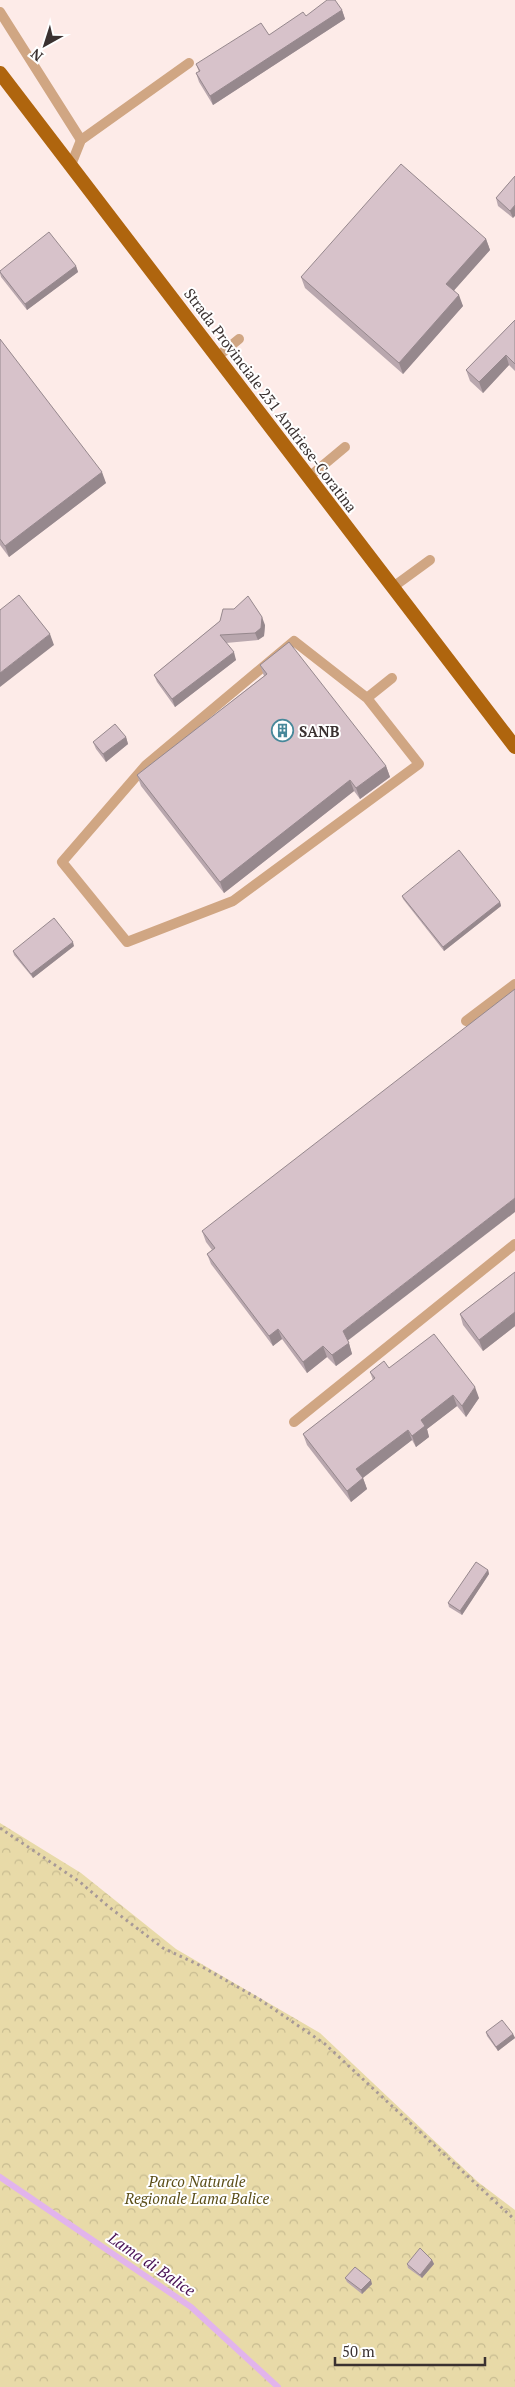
<svg xmlns="http://www.w3.org/2000/svg" width="515" height="2387" viewBox="0 0 515 2387" font-family="'PT Serif',serif">
  <style>
    .park { fill: url(#park-crowns) }
    .lines { fill: none; stroke-linecap: round; stroke-linejoin: round }
    .stream { stroke: #e2b4ec; stroke-width: 6 }
    .path { stroke: #a79997; stroke-width: 3; stroke-dasharray: 2.5 4; stroke-linecap: butt }
    .service { stroke: #d0a683; stroke-width: 10 }
    .primary { stroke: #af650e; stroke-width: 14 }
    .wall { fill: #b9a7ae }
    .shaded-wall { fill: #96888d }
    .building { fill: #d7c2ca; stroke: #96888d }
    .labels { text-anchor: middle; dominant-baseline: central; stroke-width: 4; stroke-linejoin: round; paint-order: stroke }
    .street-label { font-size: 15px; fill: #3a3130; stroke: #fff }
    .poi-label { font-size: 15px; font-weight: bold; fill: #3a3130; stroke: #fff; text-anchor: start }
    .park-label { font-size: 15px; font-style: italic; fill: #5b4e18; stroke: #fff }
    .water-label { font-size: 16px; font-style: italic; fill: #491255; stroke: #fff }
  </style>
  <defs>
    <pattern id="park-crowns" width="20" height="18" patternUnits="userSpaceOnUse" patternTransform="scale(1.25)"><rect width="20" height="18" fill="#e8daa8"/><path d="M2 6a3 3 0 1 1 6 0M12 15a3 3 0 1 1 6 0" fill="none" stroke="#c8bc91"/></pattern>
  </defs>
  <rect width="100%" height="100%" fill="#fdebe8"/>
  <!-- park -->
  <path class="park" d="M0 1823 81 1873 176 1949 320 2033 478 2182 515 2210V2387H0Z"/>
  <g class="lines">
    <!-- stream -->
    <path class="stream" d="M0 2177 191 2307 278 2387"/>
    <!-- path -->
    <path class="path" d="M0 1828 80 1882 109 1907 163 1948 199 1965 259 1999 325 2044 515 2220"/>
    <!-- service -->
    <g class="service">
      <path d="M0 12 81 140"/>
      <path d="M71 165 81 140 189 63"/>
      <path d="M217 357 239 339"/>
      <path d="M309 477 345 447"/>
      <path d="M393 587 430 560"/>
      <path d="M367 698 294 641 146 765 62 862 127 942 233 901 419 764 367 698 392 678"/>
      <path d="M466 1021 515 984"/>
      <path d="M294 1422 515 1244"/>
    </g>
    <!-- primary -->
    <path class="primary" d="M0 73 515 747"/>
  </g>
  <!-- wall -->
  <g class="wall">
    <path d="M342 10 345 19 213 105 199 82 196 73 199 72 196 64 269 35 306 16Z"/>
    <path d="M515 176 513 218 498 206 496 198Z"/>
    <path d="M486 239 490 250 454 290 463 306 403 374 305 288 301 277Z"/>
    <path d="M76 266 78 272 27 310 1 277 0 273V271Z"/>
    <path d="M515 320V371L509 365 483 393 470 381 466 370Z"/>
    <path d="M0 339 106 483 9 557 0 545Z"/>
    <path d="M220 621 265 625 264 636 258 640 226 643 236 660 175 707 157 682 154 675Z"/>
    <path d="M260 665 386 766 390 777 360 799 354 791 224 893 141 786 137 775 264 676Z"/>
    <path d="M126 737 128 744 106 762 96 749 93 742Z"/>
    <path d="M402 896 500 902 501 906 444 951 403 899Z"/>
    <path d="M74 946 33 978 14 955 13 951Z"/>
    <path d="M202 1231 348 1341 352 1354 336 1366 327 1357 307 1373 282 1339 273 1346 211 1264 207 1254 212 1250 206 1242Z"/>
    <path d="M515 1272V1326L483 1351 463 1325 460 1314Z"/>
    <path d="M389 1368 479 1398 466 1417 457 1406 427 1429 429 1437 416 1447 412 1440 363 1478 367 1489 351 1502 307 1445 303 1434 373 1380 370 1372Z"/>
    <path d="M488 1570 489 1574 462 1615 449 1607 448 1603Z"/>
    <path d="M486 2032 513 2034 515 2038 498 2051 487 2036Z"/>
    <path d="M432 2260 434 2264 422 2278 408 2268 407 2264Z"/>
    <path d="M345 2278 372 2284 362 2294 347 2282Z"/>
  </g>
  <!-- shaded-wall -->
  <g class="shaded-wall">
    <path d="M342 10 345 19 213 105 210 96Z"/>
    <path d="M515 205V216L513 218 510 211Z"/>
    <path d="M486 239 490 250 450 295 446 284Z"/>
    <path d="M76 266 78 272 27 310 25 304Z"/>
    <path d="M459 295 463 306 403 374 399 363Z"/>
    <path d="M506 355 509 365 483 393 479 382Z"/>
    <path d="M102 472 106 483 9 557 5 546Z"/>
    <path d="M262 617 265 625 264 636 258 640 255 633Z"/>
    <path d="M50 634 54 645 0 687V673Z"/>
    <path d="M234 652 236 660 175 707 172 699Z"/>
    <path d="M126 737 128 744 106 762 103 754Z"/>
    <path d="M386 766 390 777 360 799 356 788Z"/>
    <path d="M350 780 354 791 224 893 220 882Z"/>
    <path d="M500 902 501 906 444 951 443 947Z"/>
    <path d="M73 942 74 946 33 978 31 974Z"/>
    <path d="M515 1198V1212L346 1342 343 1331Z"/>
    <path d="M515 1312V1326L483 1351 479 1340Z"/>
    <path d="M278 1329 282 1339 273 1346 269 1336Z"/>
    <path d="M349 1343 352 1354 336 1366 332 1355Z"/>
    <path d="M323 1346 327 1357 307 1373 303 1362Z"/>
    <path d="M475 1387 479 1398 466 1417 462 1406Z"/>
    <path d="M453 1395 457 1406 427 1429 429 1437 416 1447 412 1436 421 1420Z"/>
    <path d="M408 1430 412 1440 360 1480 356 1469Z"/>
    <path d="M363 1478 367 1489 351 1502 347 1491Z"/>
    <path d="M488 1570 489 1574 462 1615 460 1611Z"/>
    <path d="M513 2034 515 2038 498 2051 496 2047Z"/>
    <path d="M432 2260 434 2264 422 2278 420 2275Z"/>
    <path d="M371 2280 372 2284 362 2294 361 2290Z"/>
  </g>
  <!-- building -->
  <g class="building">
    <path d="M327 0H335L342 10 210 96 196 73 200 71 196 64 261 23 269 35 303 12 306 16Z"/>
    <path d="M401 164 486 239 446 284 459 295 399 363 301 277Z"/>
    <path d="M515 176V205L510 211 496 198Z"/>
    <path d="M49 232 76 266 25 304 0 272V271Z"/>
    <path d="M515 320V364L506 355 479 382 466 370Z"/>
    <path d="M0 339 102 472 5 546 0 539Z"/>
    <path d="M19 595 50 634 0 673V610Z"/>
    <path d="M248 596 262 617 261 628 255 633 220 635 234 652 172 699 154 675 220 621 223 609H234Z"/>
    <path d="M289 642 386 766 356 788 350 780 220 882 137 775 267 674 260 665Z"/>
    <path d="M115 724 126 737 103 754 93 742Z"/>
    <path d="M459 850 500 902 443 947 402 896Z"/>
    <path d="M54 918 73 942 31 974 13 951Z"/>
    <path d="M515 989V1198L343 1331 349 1343 332 1355 323 1346 303 1362 278 1329 269 1336 207 1254 215 1248 202 1231Z"/>
    <path d="M515 1272V1312L479 1340 460 1314Z"/>
    <path d="M434 1334 475 1387 462 1406 453 1395 421 1420 425 1426 412 1436 408 1430 356 1469 363 1478 347 1491 303 1434 375 1378 370 1372 384 1361 389 1368Z"/>
    <path d="M476 1562 488 1570 460 1611 448 1603Z"/>
    <path d="M502 2020 513 2034 496 2047 486 2032Z"/>
    <path d="M420 2248 432 2260 420 2275 407 2264Z"/>
    <path d="M355 2267 371 2280 361 2290 345 2278Z"/>
  </g>
  <!-- icons -->
  <defs>
    <symbol id="building-ring" viewBox="-11 -11 22 22"><circle r="9.5" fill="#fff" stroke="#47889a" stroke-width="1.5"/><path d="M-4-6H4V6H1V3H-1V6H-4ZM-2.5-4.3h1.7v1.8h-1.7ZM.8-4.3h1.7v1.8H.8ZM-2.5-1h1.7V.8h-1.7ZM.8-1h1.7V.8H.8Z" fill="#47889a"/></symbol>
  </defs>
  <g fill-rule="evenodd">
    <use href="#building-ring" x="270" y="718" width="25" height="25"/>
  </g>
  <g class="labels">
    <!-- street labels -->
    <g class="street-label">
      <text transform="translate(271 400) rotate(53)">Strada Provinciale 231 Andriese-Coratina</text>
    </g>
    <!-- poi labels -->
    <g class="poi-label">
      <text x="299" y="731">SANB</text>
    </g>
    <!-- park labels -->
    <g class="park-label">
      <text x="197" y="2181">Parco Naturale<tspan x="197" dy="17">Regionale Lama Balice</tspan></text>
    </g>
    <!-- water labels -->
    <g class="water-label">
      <text transform="translate(152 2264) rotate(34)">Lama di Balice</text>
    </g>
  </g>
  <!-- north arrow -->
  <g transform="translate(45 45) rotate(219)" stroke="#ffffff" stroke-width="4" paint-order="stroke">
  <path d="M0-4L9 19L0 12L-9 19Z" fill="#3a3130"/>
  <text y="-8" font-size="14" font-weight="bold" text-anchor="middle" fill="#3a3130">N</text>
  </g>
  <!-- scale -->
  <path d="M335 2357v8h150v-8" fill="none" stroke="#3a3130" stroke-width="2.5"/>
  <text x="342" y="2357" font-size="15" fill="#3a3130" stroke="#ffffff" stroke-width="4" paint-order="stroke">50 m</text>
</svg>
